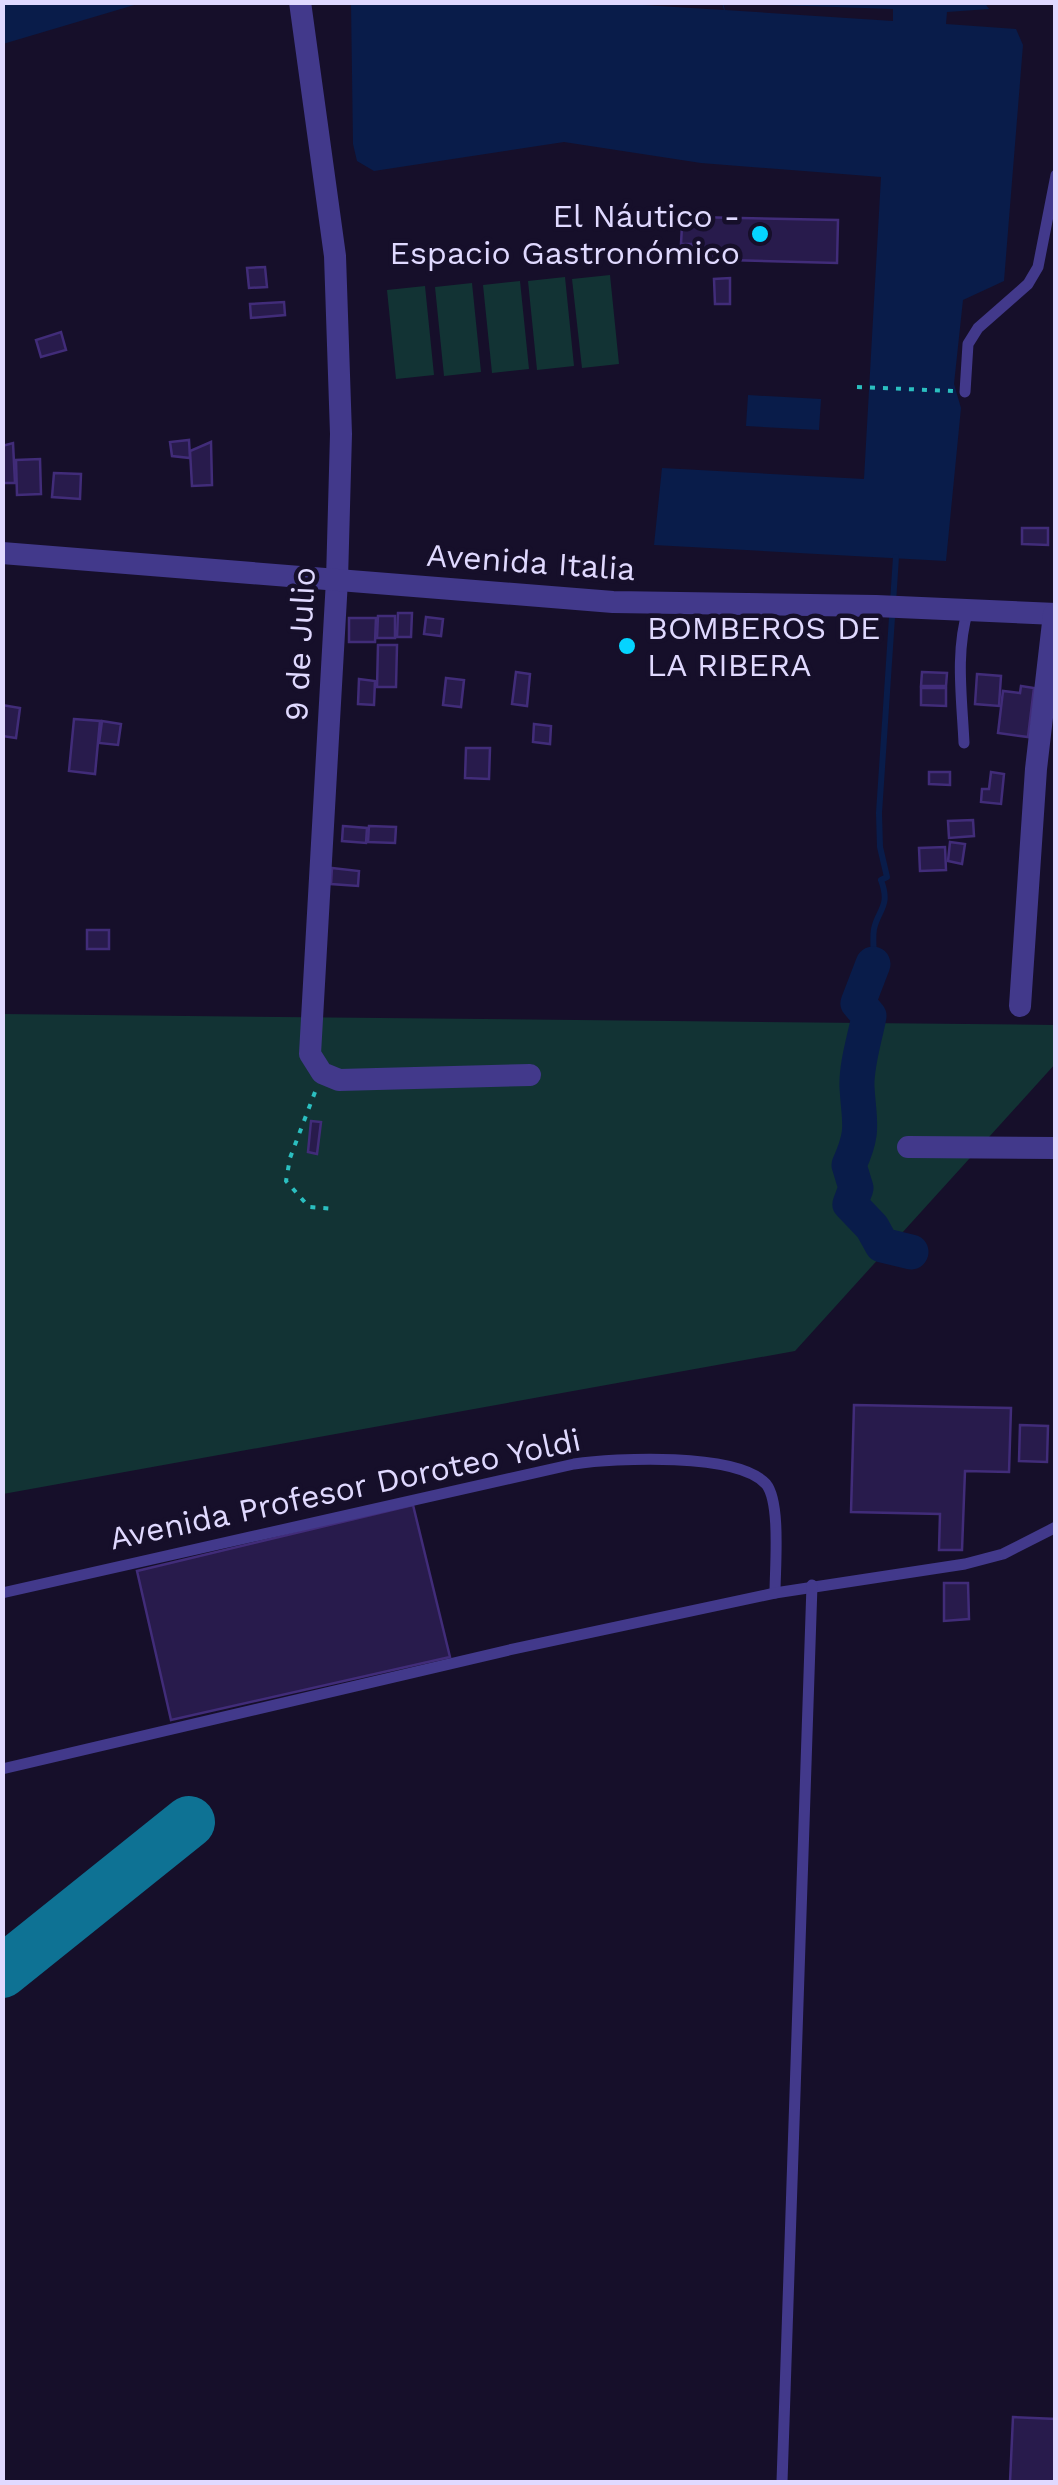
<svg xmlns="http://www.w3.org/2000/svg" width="1058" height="2485" viewBox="0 0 1058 2485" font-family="'Work Sans',sans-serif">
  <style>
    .green { fill: #123334 }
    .water { fill: #091c4a }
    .pier { fill: #160f2a }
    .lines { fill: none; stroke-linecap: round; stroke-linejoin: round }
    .stream { stroke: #091c4a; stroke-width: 6 }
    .river { stroke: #091c4a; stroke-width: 35 }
    .taxiway { stroke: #0e7294; stroke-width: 52 }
    .building { fill: #281b4c; stroke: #412c79; stroke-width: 2.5 }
    .path { stroke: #2bbfc0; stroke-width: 4; stroke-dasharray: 5 8; stroke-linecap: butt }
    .service { stroke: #42398b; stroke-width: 11 }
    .minor { stroke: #42398b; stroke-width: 22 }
    .poi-dot { fill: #05d4ff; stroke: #160f2a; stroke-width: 4 }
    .labels { text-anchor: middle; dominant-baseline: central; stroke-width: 9; stroke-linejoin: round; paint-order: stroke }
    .poi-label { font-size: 32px; fill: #e0d9ff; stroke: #160f2a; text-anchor: end }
    .street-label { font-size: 32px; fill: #e0d9ff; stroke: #160f2a }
  </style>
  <rect width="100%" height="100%" fill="#160f2a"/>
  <!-- green -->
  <g class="green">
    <path d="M610 275 619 364 582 368 572 279Z"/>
    <path d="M565 277 574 366 537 370 528 281Z"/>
    <path d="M520 281 529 369 492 373 483 285Z"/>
    <path d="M472 283 481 372 444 376 435 287Z"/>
    <path d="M425 286 434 375 396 379 387 290Z"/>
    <path d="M2 1014 1055 1025 1056 1063 795 1351 3 1494Z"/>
  </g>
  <!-- water -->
  <g class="water">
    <path d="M3 2H141V3L3 44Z"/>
    <path d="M594 2 724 10 722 3 984 2 989 9 947 12 946 24 1016 29 1023 45 1004 281 963 300 954 384 961 408 946 561 654 545 662 468 864 479 881 177 701 163 564 142 374 171 357 161 353 144 351 3Z"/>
    <path d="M748 395 821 399 819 430 746 426Z"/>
  </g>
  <!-- pier -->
  <path class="pier" d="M723 3 893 9V21L725 10Z"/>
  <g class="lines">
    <!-- stream -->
    <path class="stream" d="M873 964C875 953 872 940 874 929 878 909 891 907 881 880L887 877 880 847 879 813 896 557"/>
    <!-- river -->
    <path class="river" d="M873 964 858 1003 869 1016C865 1038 856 1065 857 1087 859 1123 865 1130 849 1165L856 1188 850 1204 872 1227 882 1245 911 1252"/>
    <!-- taxiway -->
    <path class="taxiway" d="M2 1972 189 1822"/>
  </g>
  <!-- building -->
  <g class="building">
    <path d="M693 217 838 220 837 263 692 259V244H681L682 225H693Z"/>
    <path d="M265 267 267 287 249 288 247 268Z"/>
    <path d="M730 278V304H715L714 279Z"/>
    <path d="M284 302 285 315 251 318 250 304Z"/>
    <path d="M61 332 66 350 41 357 36 340Z"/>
    <path d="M189 440 190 458 172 456 170 442Z"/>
    <path d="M211 442 212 485 192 486 190 451Z"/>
    <path d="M13 443 15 483H2V446Z"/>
    <path d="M40 459 41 494 17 495 16 460Z"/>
    <path d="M54 473 81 474 80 499 52 497Z"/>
    <path d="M1022 528H1048V545L1022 544Z"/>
    <path d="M398 613H412L411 637H397Z"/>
    <path d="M378 616H395V638H377Z"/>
    <path d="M426 617 443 619 441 636 424 634Z"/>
    <path d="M349 618H376L375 642H349Z"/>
    <path d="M378 645H397L396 687H377Z"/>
    <path d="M516 672 530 674 527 706 512 704Z"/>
    <path d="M922 672 947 673 946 686H921Z"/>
    <path d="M977 674 1001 676 999 706 975 704Z"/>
    <path d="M446 678 464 680 461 707 443 705Z"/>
    <path d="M359 679 375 681 374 705 358 704Z"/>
    <path d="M1021 686 1034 688 1028 737 998 733 1003 691 1020 693Z"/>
    <path d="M921 688H946V706L921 705Z"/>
    <path d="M2 705 20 708 16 738 2 736Z"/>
    <path d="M74 719 100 721 95 774 69 771Z"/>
    <path d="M102 721 121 724 118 745 99 743Z"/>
    <path d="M534 724 551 726 550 744 533 742Z"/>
    <path d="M466 748H490L489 779 465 778Z"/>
    <path d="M929 772H950V785L929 784Z"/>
    <path d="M991 772 1004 774 1001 804 981 802 982 789H989Z"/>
    <path d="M973 820 974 836 949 838 948 821Z"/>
    <path d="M343 826 367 828 366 843 342 841Z"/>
    <path d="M369 826 396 827 395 843 368 842Z"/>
    <path d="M950 842 965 844 962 864 948 861Z"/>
    <path d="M945 847 946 870 920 871 919 848Z"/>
    <path d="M332 868 359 871 358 886 331 884Z"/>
    <rect x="87" y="930" width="22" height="19"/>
    <path d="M311 1121 321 1122 317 1154 308 1152Z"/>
    <path d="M854 1405 1011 1408 1009 1472 965 1471 962 1550H939L940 1514 851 1512Z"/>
    <path d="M1020 1425 1048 1426 1047 1462 1019 1461Z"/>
    <path d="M413 1505 450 1657 171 1720 137 1571Z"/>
    <path d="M944 1583H968L969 1619 944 1621Z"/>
    <path d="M1013 2417 1056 2419V2482H1010Z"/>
  </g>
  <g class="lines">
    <!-- path -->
    <g class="path">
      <path d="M857 387 953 391"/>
      <path d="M315 1092 290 1158 286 1181 309 1207 336 1209"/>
    </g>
    <!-- service -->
    <g class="service">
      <path d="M965 392 968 344 978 328 1028 284 1038 267 1056 175"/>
      <path d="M964 743C962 699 955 652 968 610"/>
      <path d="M2 1593 574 1464C615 1458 737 1452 766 1484 781 1502 775 1568 775 1593"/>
      <path d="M2 1769 509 1650 775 1593 965 1564 1003 1554 1056 1527"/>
      <path d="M782 2482 812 1585"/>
    </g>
    <!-- minor -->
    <g class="minor">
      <path d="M300 2 335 256 341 434 337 580 310 1054 322 1073 339 1080 530 1075"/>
      <path d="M2 553 613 602 876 606 1056 614"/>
      <path d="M1020 1006 1036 769 1054 614"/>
      <path d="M908 1147 1056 1148"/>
    </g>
  </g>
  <!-- markers -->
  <g class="poi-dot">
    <circle cx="760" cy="234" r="10"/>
    <circle cx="627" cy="646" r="10"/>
  </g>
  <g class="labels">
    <!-- poi labels -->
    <g class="poi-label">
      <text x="740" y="216">El Náutico -<tspan x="740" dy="37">Espacio Gastronómico</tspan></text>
      <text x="647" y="628" text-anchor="start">BOMBEROS DE<tspan x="647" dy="37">LA RIBERA</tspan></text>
    </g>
    <!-- street labels -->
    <g class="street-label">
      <text transform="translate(531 562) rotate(4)">Avenida Italia</text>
      <text transform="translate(300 644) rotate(-87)">9 de Julio</text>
      <text transform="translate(345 1489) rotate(-12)">Avenida Profesor Doroteo Yoldi</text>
    </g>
  </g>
  <!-- border -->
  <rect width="1058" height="2485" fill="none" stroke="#e0d9ff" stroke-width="10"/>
</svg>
